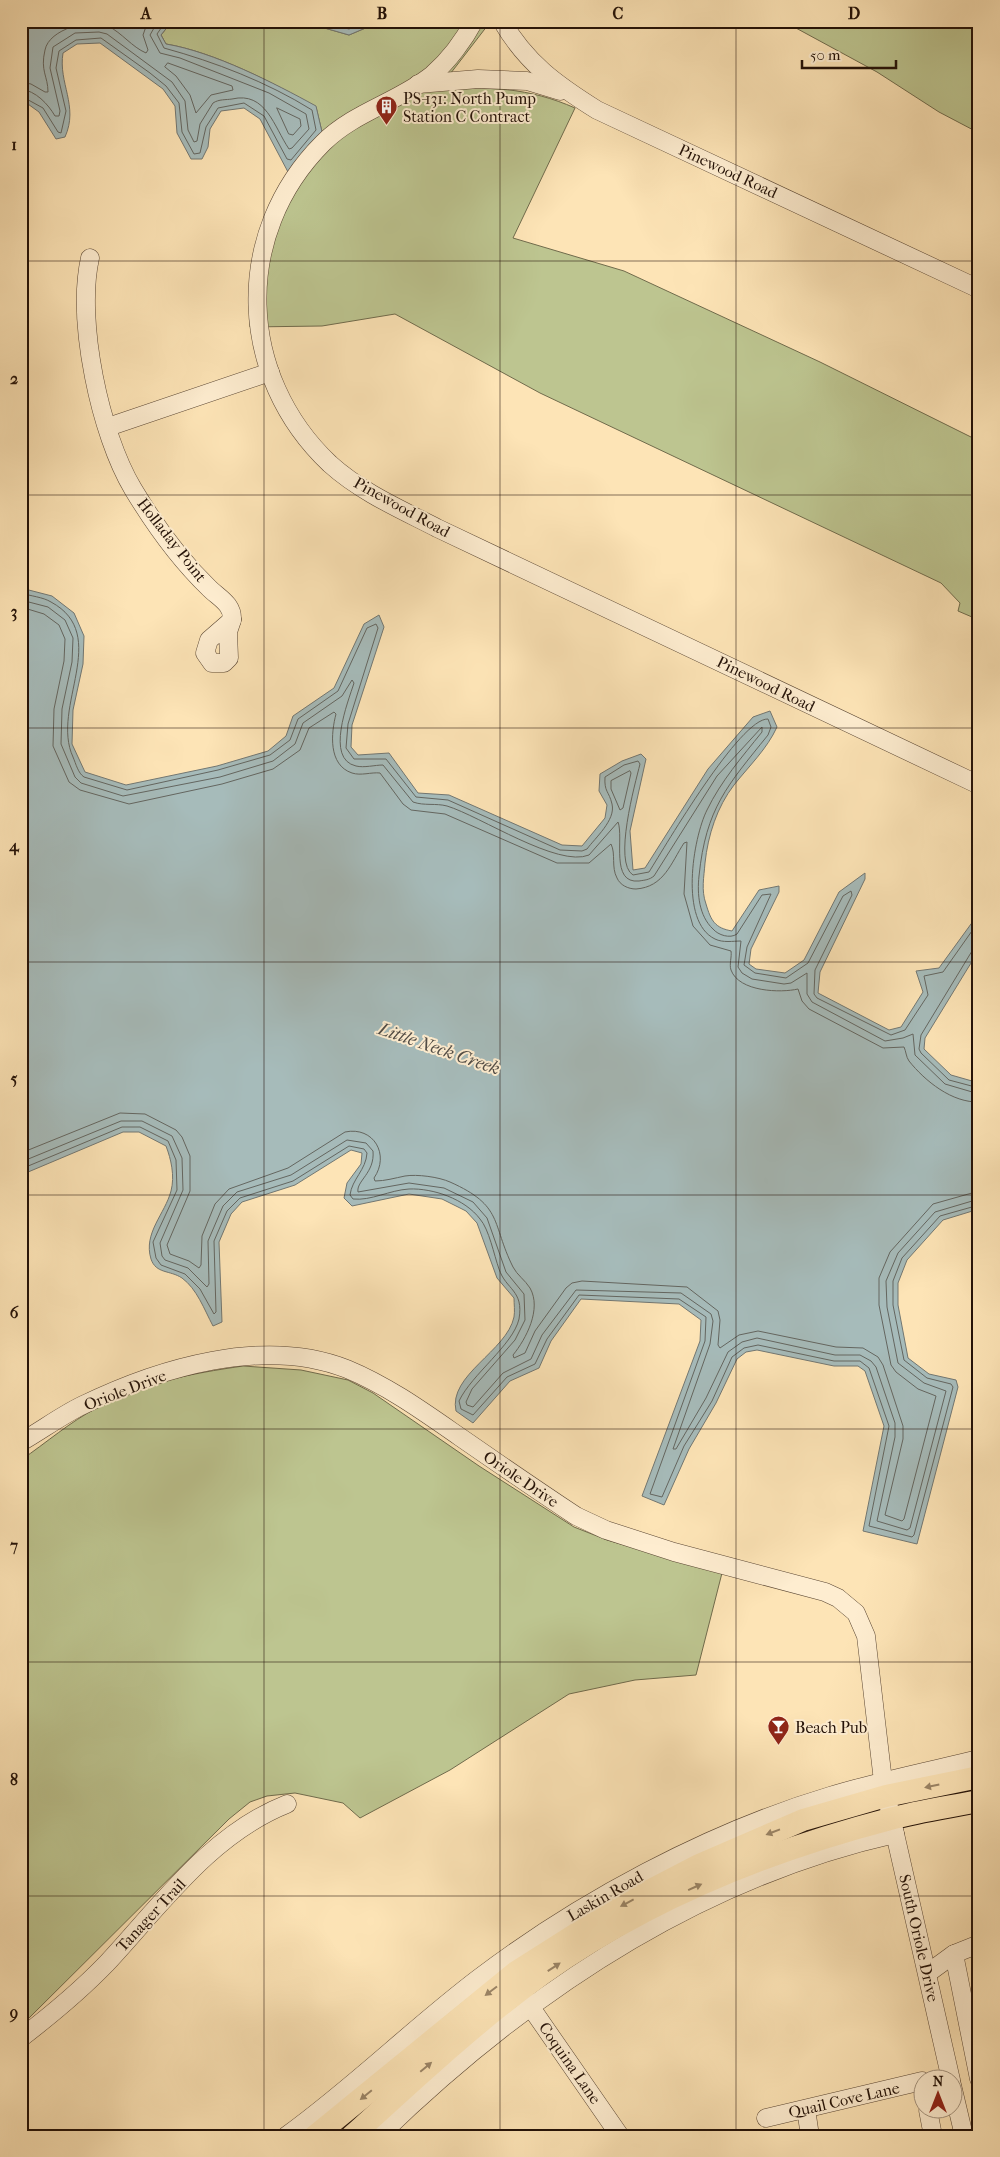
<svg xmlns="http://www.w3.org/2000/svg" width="1000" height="2157" viewBox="0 0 1000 2157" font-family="'IM FELL French Canon',serif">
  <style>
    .green { fill: #bdc590; stroke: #706b4c }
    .water { fill: #a6bbba; stroke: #727772 }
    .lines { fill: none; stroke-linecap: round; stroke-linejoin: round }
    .shore { stroke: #646660; stroke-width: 1 }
    .minor-casing { stroke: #5a4633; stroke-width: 19 }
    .major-casing { stroke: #231107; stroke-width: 24 }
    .minor { stroke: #feedd0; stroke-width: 18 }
    .major { stroke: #fde4b6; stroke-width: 22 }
    .oneway { fill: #9b8567 }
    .grid { fill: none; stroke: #231107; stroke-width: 1; stroke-opacity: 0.55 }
    .labels { text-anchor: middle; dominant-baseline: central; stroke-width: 4; stroke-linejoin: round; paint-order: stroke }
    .poi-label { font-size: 16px; fill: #231107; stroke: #feedd0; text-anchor: start }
    .street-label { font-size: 16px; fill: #231107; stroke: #feedd0 }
    .water-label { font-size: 18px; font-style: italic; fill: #514c46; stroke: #feedd0 }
    .neatline { fill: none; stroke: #231107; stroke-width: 2 }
    .grid-label { font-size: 16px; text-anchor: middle; font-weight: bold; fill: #231107 }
  </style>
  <rect width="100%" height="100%" fill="#fde4b6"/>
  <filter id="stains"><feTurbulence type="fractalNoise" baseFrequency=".004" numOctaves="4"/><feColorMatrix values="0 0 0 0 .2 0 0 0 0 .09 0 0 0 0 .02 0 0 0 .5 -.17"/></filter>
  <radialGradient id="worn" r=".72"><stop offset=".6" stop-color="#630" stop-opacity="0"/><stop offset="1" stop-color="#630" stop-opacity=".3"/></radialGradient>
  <!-- green -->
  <g class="green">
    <path d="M208 21H300L349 35 382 21H491L437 91C486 85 530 88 575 108L513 238 624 271 820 362 979 441V620L958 611 960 603 941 583 540 393 395 314 322 326 250 327 252 279 276 196 288 172 322 132 316 107C274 83 214 52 166 44L161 35 169 25Z"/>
    <path d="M783 21H979V133L939 112 877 72Z"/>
    <path d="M243 1366 301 1370 348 1380 373 1393 479 1466 574 1527 607 1540 722 1573 696 1675 635 1680 569 1694 450 1770 360 1818 343 1803 295 1793 267 1796 250 1802 229 1819 21 2026V1460C46 1443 71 1421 97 1408 147 1382 188 1374 243 1366Z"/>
  </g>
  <!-- water -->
  <g class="water">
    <path d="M21 21H208L169 25 161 35 166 44C214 52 274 83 316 106L322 132 288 172 260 119 244 108 221 111 210 129 208 147 202 159H191L177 133 175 106 163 89 100 43 77 44 63 53C58 83 79 106 65 137L56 139 39 112 21 99Z"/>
    <path d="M300 21H382L349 35Z"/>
    <path d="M21 588 52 596 74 613 84 636 83 664 73 710 72 744 85 772 126 785 217 766 268 751 286 736 293 716 334 688 364 624 379 615 384 627 352 725 351 747 358 755 389 753 418 793 449 795 562 845 582 846 605 818 607 805 599 791 600 774 622 761 641 754 646 759 630 831 633 870 645 868 708 769 753 717 770 711 777 727C767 749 749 766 734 785 717 807 708 835 705 863 704 877 701 890 706 904 711 921 715 928 732 931L759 890 779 886V892L751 949 749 964 756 969 785 973 804 960 839 892 865 873V879L820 972 818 993 889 1030 901 1027 923 992 916 971 939 968 979 913V950L925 1038 924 1049 951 1075 979 1083V1209L943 1220 907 1260 898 1283V1305L908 1358 929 1374 956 1380 958 1387 917 1544 863 1531 884 1426 865 1371 858 1366H834L757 1350 746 1352 737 1359 716 1403 689 1449 664 1505 642 1496 700 1341 701 1320 679 1304 581 1299 551 1341 539 1368 510 1381 473 1423 456 1411C448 1375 507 1351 514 1317 515 1311 514 1304 514 1298L497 1278 477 1223 466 1211 442 1199 409 1194 352 1206 344 1198 347 1183 361 1164 362 1153 351 1150 295 1185 242 1202 231 1214 219 1242 222 1322 213 1326C204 1309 197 1289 182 1278 170 1270 156 1274 151 1259 143 1233 165 1214 171 1191 175 1176 171 1159 166 1146L139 1132H123L21 1175Z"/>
  </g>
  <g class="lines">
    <!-- shore -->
    <g class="shore">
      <path d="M318 21 349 29 369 21"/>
      <path d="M168 63 232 86 233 90 211 95 196 113 190 95 176 76 165 67Z"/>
      <path d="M21 82 31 84 45 92H48C48 76 40 71 45 50 49 29 90 18 108 26 122 33 132 47 146 53L148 50 143 35 148 21"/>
      <path d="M21 89C36 91 48 104 55 116H59L60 111 50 68 53 47 75 33 99 32 107 34 172 82 185 101 188 130 194 142 197 141 200 124 213 103C219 99 226 100 232 99 266 91 274 127 289 149L292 148 309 129 306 114 269 93 180 58 160 53 150 35 158 21"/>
      <path d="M21 96 43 108 58 132 61 133 66 111 56 68 59 51 76 40 101 38 150 73 166 86 179 103 182 132 194 154 200 153 206 127 218 108 244 103 264 116 287 159 291 160 316 130 312 110C267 82 215 62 164 48L157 34 166 21"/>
      <path d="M277 108 300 119 301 126 293 135 289 134Z"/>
      <path d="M21 593C30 596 43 597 51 602 112 635 50 707 73 757 76 764 78 773 84 777L127 790 218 770 270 755 290 740 298 719 338 691 367 628 376 624 378 628 348 724 346 748 354 759H386L416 797 448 800 560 850 582 851 587 849C595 838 616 820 612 804 609 791 604 792 605 777L624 765 638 761 640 764C635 784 613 863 633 875L649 872C666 845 740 718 768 719L771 727 768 735C727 786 706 808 699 876 697 894 699 916 713 929 718 935 730 939 737 934L762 895 771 894 747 947 744 965 755 973 786 978 808 963 843 896 851 891 852 895 815 970 814 994 817 998 891 1035 905 1030 928 995 924 976 943 972 979 921"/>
      <path d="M21 600 48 607 65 620 73 638 72 662 62 709 61 744 75 777 81 783 123 796 220 777 273 761 295 744 303 723 342 696 352 680 354 683C348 702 325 759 356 766 364 768 375 765 383 765L413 802C424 806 436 803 447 806 480 816 558 868 589 855L618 822C624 837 610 884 639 881 645 880 649 880 654 876L717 776 762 727V732C742 757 721 781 707 810 693 838 679 922 715 939 723 943 733 941 741 941L738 967 742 973 752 979 784 984 791 983 807 973V994L812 1002 885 1041 903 1038 913 1034 915 1055 945 1084 979 1094"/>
      <path d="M21 607 44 614 59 625 65 639 64 661 54 709 53 746 69 782 80 790 129 804 222 784 273 769 300 750 309 728 334 712 336 714C331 733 328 765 352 773 361 776 371 772 380 773L403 804 411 810 445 814 557 863H589L611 844C616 854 611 867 617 878 620 885 628 889 636 889 664 887 671 863 684 843L687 842 684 894 693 926 710 945 731 951C732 957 729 964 731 970 739 992 781 993 798 989L802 1001 809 1009 883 1048 904 1047C906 1051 906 1057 909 1061 925 1081 952 1103 979 1102"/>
      <path d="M630 771 631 773 623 808 620 810 611 789V781Z"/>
      <path d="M979 949 972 951 921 1035 919 1049 921 1053 949 1080 979 1088"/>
      <path d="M21 1153 120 1113 145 1114 176 1130 182 1137 190 1156V1191L167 1245 170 1254 189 1261 199 1268 201 1265 202 1236 215 1204 229 1189 288 1168 345 1132C374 1126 390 1155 374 1178L375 1181C385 1181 395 1178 405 1176 417 1174 439 1177 450 1182 504 1206 491 1223 513 1267 517 1275 525 1280 530 1288 542 1309 526 1339 513 1355L514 1358 525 1353 535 1331 566 1288 572 1283 582 1281 687 1287 718 1311 720 1320 718 1345 720 1348 739 1335 758 1331 836 1347 863 1348 878 1357 883 1365 903 1426V1439L885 1515 902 1521 904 1519 936 1396 918 1389 896 1372 891 1365 879 1305V1278L890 1252 933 1204 979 1191"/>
      <path d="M21 1162 121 1121H142L172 1136 182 1158 183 1190 160 1243 162 1256 165 1260 188 1268 207 1287 209 1284 208 1241 223 1206 237 1192 291 1175 347 1140 366 1143 373 1151C375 1173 356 1181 358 1192L409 1183 444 1188 473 1202 487 1218 506 1272 524 1294 525 1320 515 1340 472 1389 466 1402 467 1405 473 1407 503 1373 531 1359 542 1335 576 1290 681 1293 711 1314 713 1321 710 1344 673 1449H676L706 1398 728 1352 742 1342 757 1338 835 1355H860L871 1361 876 1367 895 1423V1437L877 1521 907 1530 910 1528 946 1391 924 1383 898 1363 887 1307 886 1281 898 1253 935 1212 979 1199"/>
      <path d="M21 1169 122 1127H140L168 1141 176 1160 177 1190 153 1242 156 1258 161 1265 185 1274 200 1289 214 1314 216 1312 214 1241 227 1211 240 1198 293 1181 349 1146 364 1149 367 1153C366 1170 352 1179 350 1195L353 1199C371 1201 390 1190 409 1189 433 1188 465 1199 480 1219 489 1229 494 1255 499 1269 506 1290 524 1290 519 1319 513 1345 472 1374 459 1401L461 1409 473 1415 507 1377 535 1364 547 1339 579 1295 679 1299 706 1317 705 1341 650 1494 662 1497 684 1446 712 1401 732 1357 744 1348 758 1345 834 1361H860L869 1368 889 1426 869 1526 912 1537 914 1535 953 1387 951 1384 927 1378 904 1360 893 1305V1281L902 1258 940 1216 979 1205"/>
    </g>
    <defs>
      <g id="minor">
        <path d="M474 21C464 40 448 61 432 75 398 102 354 112 323 143 232 234 237 376 330 464 361 492 400 509 437 528L979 785"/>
        <path d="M502 21C526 63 557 85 597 110L979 289"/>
        <path d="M418 84 478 79 527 81 560 91"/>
        <path d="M90 258C76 321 100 434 133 489 154 524 179 559 209 588 219 598 233 604 232 620"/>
        <path d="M108 427 270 372"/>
        <path d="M232 620 228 632 229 658 224 663H212L205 653 209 640Z"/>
        <path d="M21 1442C42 1430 62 1415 83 1405 159 1368 264 1336 347 1369 388 1386 424 1412 460 1437 499 1464 537 1490 576 1516L606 1530 674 1552 825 1592 838 1598 856 1613 866 1636 883 1781 951 2080"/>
        <path d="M954 1954 979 2079"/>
        <path d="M928 1973 954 1954 979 1944"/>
        <path d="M523 1996 620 2136"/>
        <path d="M21 2038C51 2015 81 1990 107 1963 161 1905 211 1834 287 1804"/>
        <path d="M952 2085 964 2136"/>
        <path d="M806 2109 810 2136"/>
        <path d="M928 2110 933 2136"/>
        <path d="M766 2118 922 2081"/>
        <path d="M286 2136C354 2087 413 2028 479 1978 579 1902 709 1832 830 1796 879 1781 929 1771 979 1759"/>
        <path d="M379 2136C524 1995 695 1879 895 1834"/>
      </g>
      <g id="major">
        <path d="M315 2136 516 1972 620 1906 699 1865 803 1820 886 1796 979 1777"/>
        <path d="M352 2136C414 2080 474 2023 542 1974 646 1900 767 1851 890 1819 919 1811 949 1807 979 1801"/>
      </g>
    </defs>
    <!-- minor casing -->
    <use href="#minor" class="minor-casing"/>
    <!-- major casing -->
    <use href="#major" class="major-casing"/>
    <!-- minor -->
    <use href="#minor" class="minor"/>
    <!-- major -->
    <use href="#major" class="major"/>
  </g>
  <!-- one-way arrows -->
  <defs><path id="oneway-solid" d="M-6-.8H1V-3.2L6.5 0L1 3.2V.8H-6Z" transform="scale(1.25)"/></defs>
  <g class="oneway">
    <use href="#oneway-solid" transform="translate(932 1786) rotate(168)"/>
    <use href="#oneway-solid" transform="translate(773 1832) rotate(159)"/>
    <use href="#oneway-solid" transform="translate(695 1887) rotate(-24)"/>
    <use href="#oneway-solid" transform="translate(627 1903) rotate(152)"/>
    <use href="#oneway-solid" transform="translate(554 1967) rotate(-33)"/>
    <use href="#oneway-solid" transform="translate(491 1991) rotate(143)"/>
    <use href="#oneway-solid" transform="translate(426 2067) rotate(-40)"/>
    <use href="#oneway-solid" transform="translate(366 2095) rotate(141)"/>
  </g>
  <!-- grid -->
  <path class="grid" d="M264 21V2136M500 21V2136M736 21V2136M21 261H979M21 495H979M21 728H979M21 962H979M21 1195H979M21 1429H979M21 1662H979M21 1896H979"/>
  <!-- icons -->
  <defs>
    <symbol id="building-pin" viewBox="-11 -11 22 30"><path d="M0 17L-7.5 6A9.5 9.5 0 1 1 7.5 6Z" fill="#8f2418" stroke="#feedd0"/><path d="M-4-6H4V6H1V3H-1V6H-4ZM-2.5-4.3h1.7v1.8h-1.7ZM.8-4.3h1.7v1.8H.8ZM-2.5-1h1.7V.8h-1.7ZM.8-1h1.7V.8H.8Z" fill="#fff"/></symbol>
    <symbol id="bar-pin" viewBox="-11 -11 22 30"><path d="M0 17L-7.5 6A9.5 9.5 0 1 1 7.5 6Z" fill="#8f2418" stroke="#feedd0"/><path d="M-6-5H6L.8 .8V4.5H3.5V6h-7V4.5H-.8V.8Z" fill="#fff"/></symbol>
  </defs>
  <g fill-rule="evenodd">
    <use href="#building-pin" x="374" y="94" width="25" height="34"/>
    <use href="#bar-pin" x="766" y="1714" width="25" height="34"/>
  </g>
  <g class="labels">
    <!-- poi labels -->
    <g class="poi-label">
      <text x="403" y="98">PS-131: North Pump<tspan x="403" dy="18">Station C Contract</tspan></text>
      <text x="795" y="1727">Beach Pub</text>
    </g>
    <!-- street labels -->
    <g class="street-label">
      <text transform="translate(728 171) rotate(25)">Pinewood Road</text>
      <text transform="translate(402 507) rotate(29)">Pinewood Road</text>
      <text transform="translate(172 540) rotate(52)">Holladay Point</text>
      <text transform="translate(766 684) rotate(26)">Pinewood Road</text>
      <text transform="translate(125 1390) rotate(-21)">Oriole Drive</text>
      <text transform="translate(521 1479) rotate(34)">Oriole Drive</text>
      <text transform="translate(605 1896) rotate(-30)">Laskin Road</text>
      <text transform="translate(151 1915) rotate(-47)">Tanager Trail</text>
      <text transform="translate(919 1938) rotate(77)">South Oriole Drive</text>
      <text transform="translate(570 2063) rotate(55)">Coquina Lane</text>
      <text transform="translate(844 2100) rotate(-13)">Quail Cove Lane</text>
    </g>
    <!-- water labels -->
    <g class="water-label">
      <text transform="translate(439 1049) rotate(19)">Little Neck Creek</text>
    </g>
  </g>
  <!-- margin -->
  <rect width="1000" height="2157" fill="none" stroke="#fde4b6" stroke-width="55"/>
  <!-- north arrow -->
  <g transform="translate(938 2094)"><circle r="24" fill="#feedd0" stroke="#a69580"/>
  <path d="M0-4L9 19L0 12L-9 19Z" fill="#8f2418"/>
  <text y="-8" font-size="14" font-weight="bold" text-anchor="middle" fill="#231107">N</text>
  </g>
  <!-- scale -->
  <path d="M802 60v8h94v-8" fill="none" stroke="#231107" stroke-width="2.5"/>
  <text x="810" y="60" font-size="15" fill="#231107" stroke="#feedd0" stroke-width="4" paint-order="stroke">50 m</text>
  <rect x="28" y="28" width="944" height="2102" class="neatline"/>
  <g class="grid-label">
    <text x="146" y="19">A</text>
    <text x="382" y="19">B</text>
    <text x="618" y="19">C</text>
    <text x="854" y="19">D</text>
    <text x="14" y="150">1</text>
    <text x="14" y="384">2</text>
    <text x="14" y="617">3</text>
    <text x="14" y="851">4</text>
    <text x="14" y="1084">5</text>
    <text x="14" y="1318">6</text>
    <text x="14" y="1551">7</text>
    <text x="14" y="1785">8</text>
    <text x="14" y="2018">9</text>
  </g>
  <rect width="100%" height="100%" filter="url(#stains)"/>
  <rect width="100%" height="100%" fill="url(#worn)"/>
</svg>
